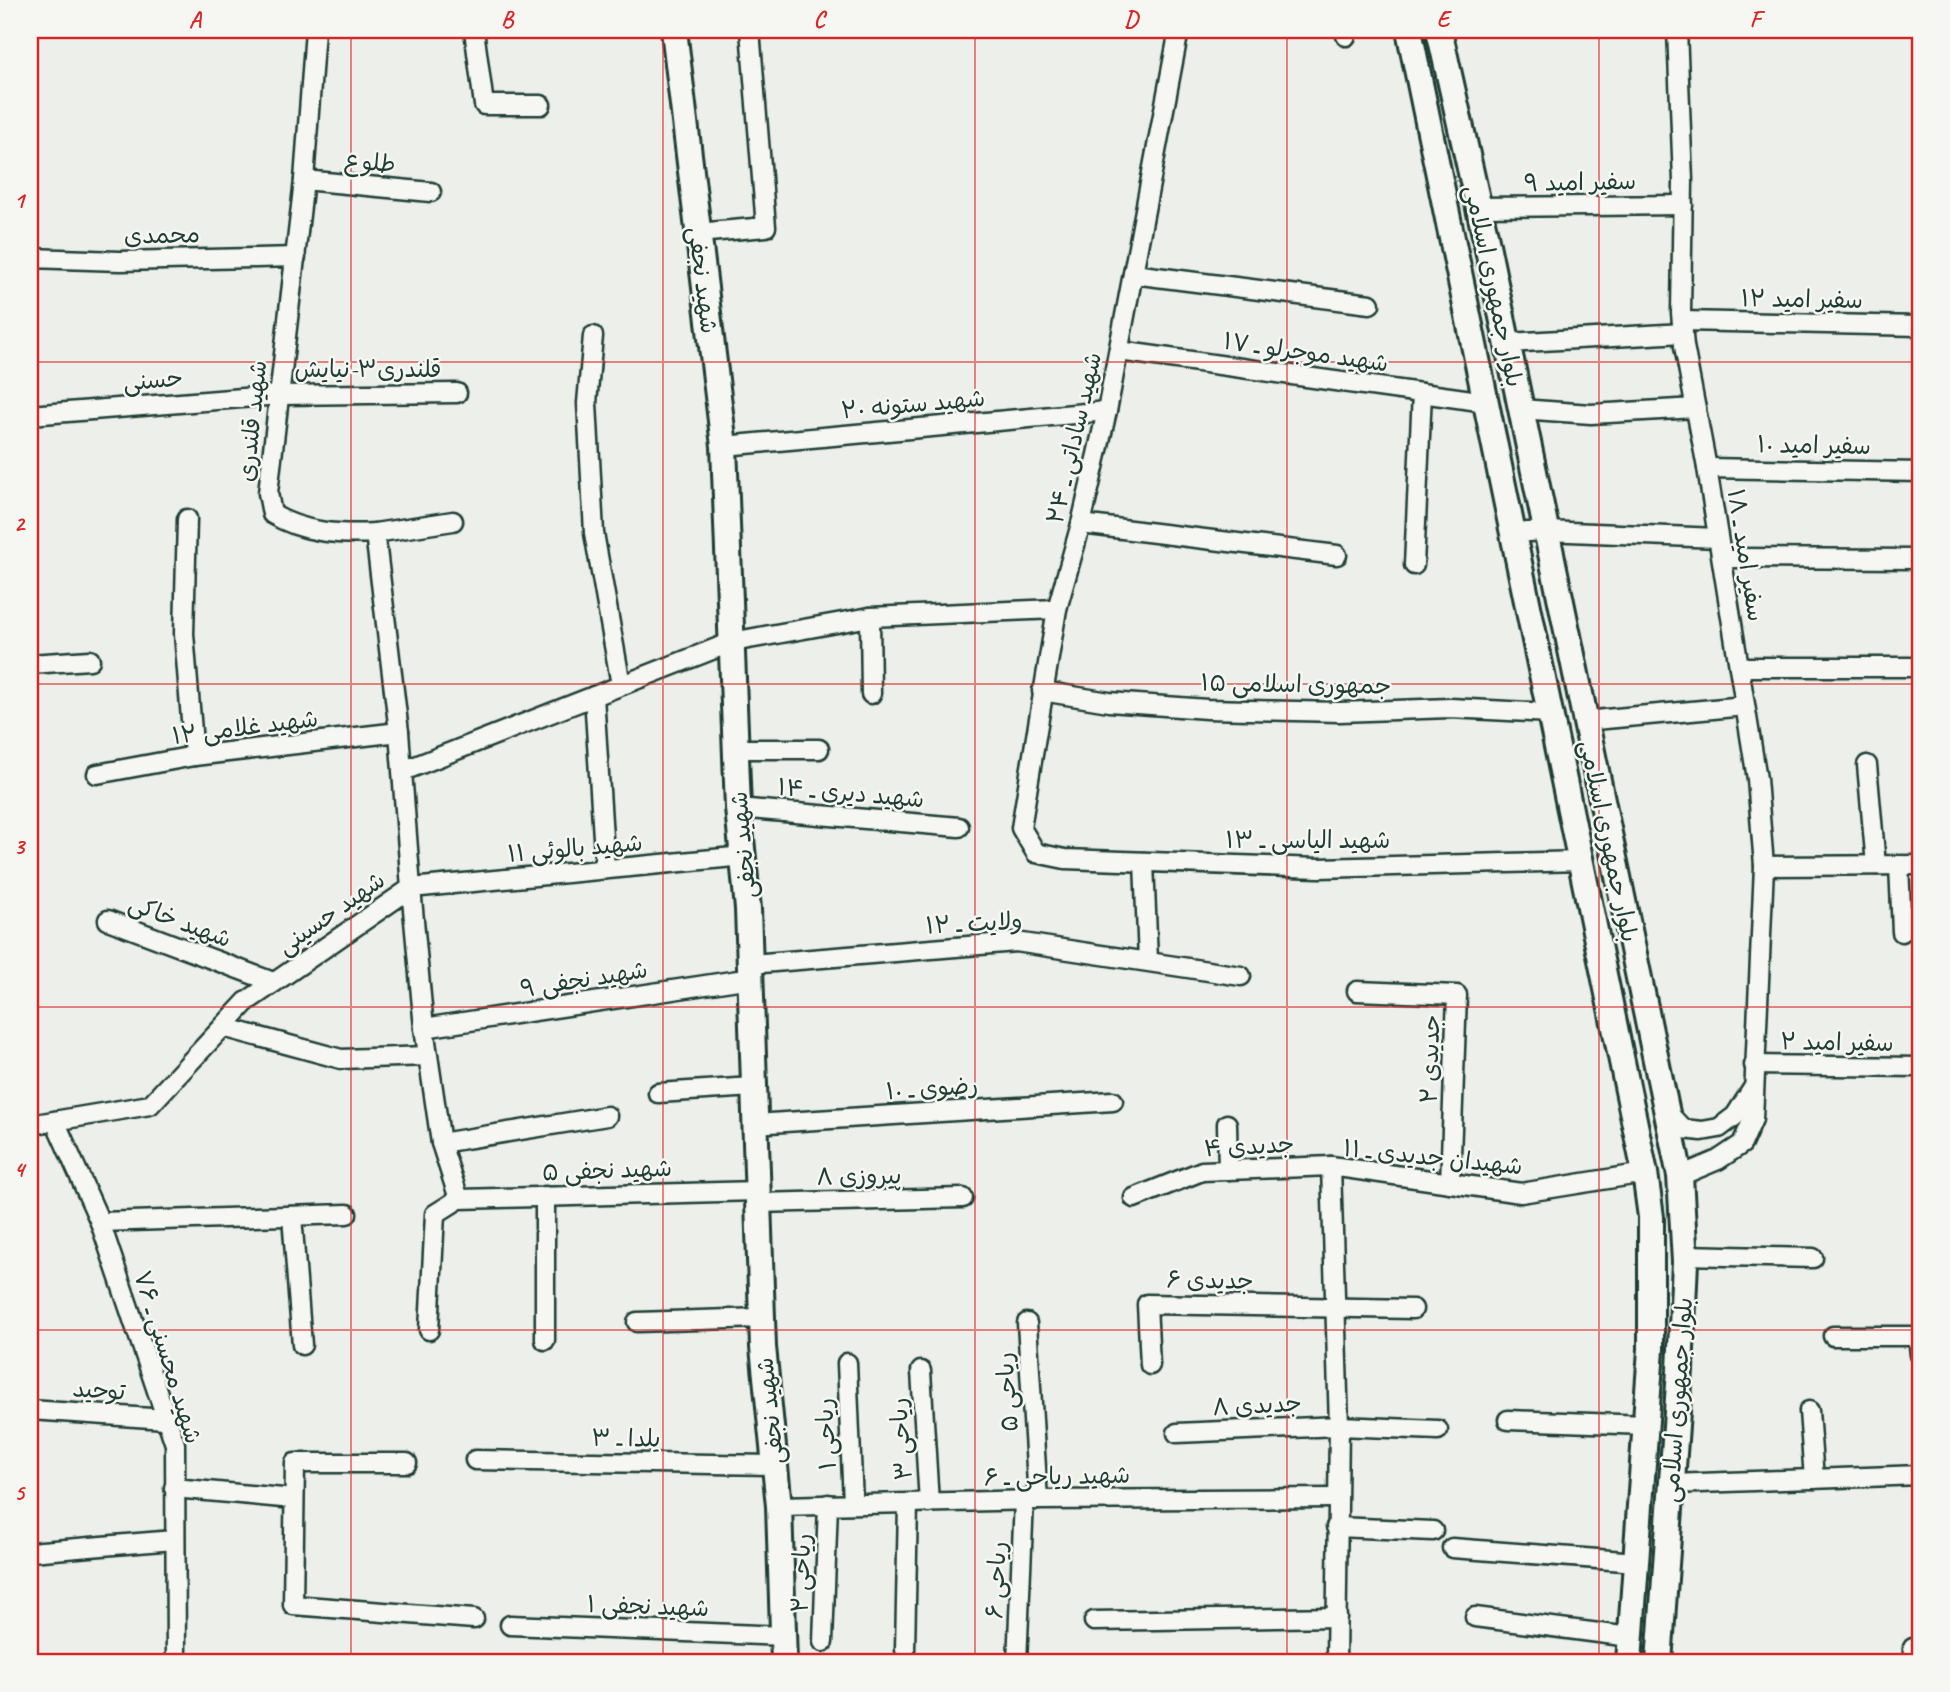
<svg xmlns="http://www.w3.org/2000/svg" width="1950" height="1692" viewBox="0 0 1950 1692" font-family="Caveat,'Playpen Sans Arabic',sans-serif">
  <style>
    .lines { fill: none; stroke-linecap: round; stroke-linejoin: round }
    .street-casing { stroke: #1f3d34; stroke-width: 23 }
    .secondary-casing { stroke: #1f3d34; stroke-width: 30 }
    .street { stroke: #f6f6f2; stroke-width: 18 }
    .secondary { stroke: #f6f6f2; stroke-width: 24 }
    .grid { fill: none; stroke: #d62828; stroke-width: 2; stroke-opacity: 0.55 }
    .labels { text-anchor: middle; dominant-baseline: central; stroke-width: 5; stroke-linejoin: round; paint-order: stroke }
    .street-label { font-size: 24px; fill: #1f3d34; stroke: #f6f6f2 }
    .neatline { fill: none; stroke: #d62828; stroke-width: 2.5 }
    .grid-label { font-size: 23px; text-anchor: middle; font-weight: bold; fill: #d62828 }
  </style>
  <rect width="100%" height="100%" fill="#edefea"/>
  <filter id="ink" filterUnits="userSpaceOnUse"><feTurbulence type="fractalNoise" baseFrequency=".0143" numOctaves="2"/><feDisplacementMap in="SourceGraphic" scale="14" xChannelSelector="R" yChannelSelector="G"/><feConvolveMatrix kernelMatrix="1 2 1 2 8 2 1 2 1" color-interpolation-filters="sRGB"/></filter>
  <g filter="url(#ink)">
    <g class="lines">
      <defs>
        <g id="street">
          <path d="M474 30 484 105H541"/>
          <path d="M1179 30 1107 411 1081 524 1057 609 1021 828 1036 853 1065 859 1319 868 1581 861"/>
          <path d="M1677 30 1683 181 1681 313 1684 346 1707 468 1757 779 1764 866 1753 1119 1742 1144 1718 1160 1680 1176"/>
          <path d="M1346 36V30"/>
          <path d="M304 180 431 192"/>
          <path d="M1479 207 1683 205"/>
          <path d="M697 233 766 227 750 30"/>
          <path d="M30 258 120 261 296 257"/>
          <path d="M1133 274 1370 304"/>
          <path d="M1682 321 1920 326"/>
          <path d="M593 336 587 403 594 533 621 685"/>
          <path d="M1507 343 1683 333"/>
          <path d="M1119 351 1486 402"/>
          <path d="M1520 409 1591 414 1696 408"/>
          <path d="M30 415 279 395 457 393"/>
          <path d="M724 446 1107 411"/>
          <path d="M1707 468 1920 472"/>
          <path d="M187 519 184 634 194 756"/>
          <path d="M1081 524 1337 555"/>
          <path d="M375 533 453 521"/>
          <path d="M1513 533 1545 531 1718 538"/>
          <path d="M1722 558 1920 559"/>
          <path d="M1414 565 1422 393"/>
          <path d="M870 617 871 694"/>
          <path d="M30 664 90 660"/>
          <path d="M1739 667H1920"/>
          <path d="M1042 691 1109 702 1207 709 1340 712 1450 708 1551 713"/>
          <path d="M594 696 605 869"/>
          <path d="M1584 721 1745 706"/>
          <path d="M736 749H819"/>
          <path d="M1867 765 1876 865"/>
          <path d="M403 771 732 642 870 617 1057 609"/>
          <path d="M97 774 194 756 399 732"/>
          <path d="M738 808 959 827"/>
          <path d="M1144 862 1148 961"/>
          <path d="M1899 865 1902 932"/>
          <path d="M1764 866 1920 865"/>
          <path d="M108 920 273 982"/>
          <path d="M751 964 1016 942 1241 976"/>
          <path d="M1357 991 1457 995 1450 1183"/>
          <path d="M223 1027 341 1059 428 1056"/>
          <path d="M424 1028 751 978"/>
          <path d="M1754 1065 1920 1067"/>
          <path d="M658 1093 753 1087"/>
          <path d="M1668 1113 1683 1129 1702 1131 1719 1128 1735 1116 1753 1088"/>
          <path d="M55 1121 100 1222 175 1444 176 1662"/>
          <path d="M754 1124 1113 1101"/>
          <path d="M1227 1124 1228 1170"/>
          <path d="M30 1125 150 1105 246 1002 411 888 399 732 375 533C340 535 303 533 272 514L268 493 304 180 315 30"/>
          <path d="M441 1143 607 1116"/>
          <path d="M1331 1166 1339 1426 1336 1662"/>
          <path d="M545 1196V1340"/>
          <path d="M1134 1198 1202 1171 1331 1166 1521 1193 1645 1173"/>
          <path d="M459 1199 441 1143 424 1028 411 888 744 856"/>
          <path d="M757 1203 963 1198"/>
          <path d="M292 1216 302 1345"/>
          <path d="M100 1222 347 1214"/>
          <path d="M1685 1255 1813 1258"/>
          <path d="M637 1322 762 1318"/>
          <path d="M1027 1323 1038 1500"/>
          <path d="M429 1330 435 1214 459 1199 757 1191"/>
          <path d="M1833 1336H1918L1920 1355"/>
          <path d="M847 1363 853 1503"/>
          <path d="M1150 1365 1147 1304 1413 1309"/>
          <path d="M921 1371 929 1503"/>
          <path d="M30 1410 166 1419"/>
          <path d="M1809 1411 1814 1479"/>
          <path d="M1508 1420 1646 1425"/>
          <path d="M1177 1433 1339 1426 1438 1430"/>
          <path d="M475 1460 776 1465"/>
          <path d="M407 1463H295L293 1605 474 1619"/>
          <path d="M1672 1484 1920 1475"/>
          <path d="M174 1488 294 1499"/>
          <path d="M779 1506 1038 1500 1336 1498"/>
          <path d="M1336 1527 1433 1531"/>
          <path d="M1452 1548 1637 1562"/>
          <path d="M30 1552 174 1540"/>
          <path d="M1475 1617 1630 1637"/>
          <path d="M1094 1621 1337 1617"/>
          <path d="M510 1625 783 1636"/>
          <path d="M823 1642 828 1504"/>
          <path d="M1913 1648 1920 1647"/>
          <path d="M905 1650 908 1504"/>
          <path d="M1017 1662 1024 1501"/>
        </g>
        <g id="secondary">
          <path d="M674 30 724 446 738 808 748 909 763 1347 779 1506 784 1662"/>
          <path d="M1409 30 1645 1173 1651 1217V1349L1629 1662"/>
          <path d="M1439 30 1485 235 1680 1176 1685 1262 1680 1370 1659 1662"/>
        </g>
      </defs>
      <!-- street casing -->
      <use href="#street" class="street-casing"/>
      <!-- secondary casing -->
      <use href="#secondary" class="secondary-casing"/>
      <!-- street -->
      <use href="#street" class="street"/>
      <!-- secondary -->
      <use href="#secondary" class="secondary"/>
    </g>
  </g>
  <!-- grid -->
  <path class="grid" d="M351 30V1662M663 30V1662M975 30V1662M1287 30V1662M1599 30V1662M30 362H1920M30 684H1920M30 1007H1920M30 1330H1920"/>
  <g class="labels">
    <!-- street labels -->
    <g class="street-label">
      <text transform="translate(370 162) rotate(5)">طلوع</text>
      <text transform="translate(1580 182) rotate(-1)">سفیر امید ۹</text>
      <text transform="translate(162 235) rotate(-1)">محمدی</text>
      <text transform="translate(703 280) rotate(83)">شهید نجفی</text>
      <text transform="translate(1494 286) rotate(78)">بلوار جمهوری اسلامی</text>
      <text transform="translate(1802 299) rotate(1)">سفیر امید ۱۲</text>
      <text transform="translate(1306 352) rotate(8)">شهید موجرلو ـ ۱۷</text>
      <text x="368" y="369">قلندری۳-نیایش</text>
      <text transform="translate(153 380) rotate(-5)">حسنی</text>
      <text transform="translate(913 404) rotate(-5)">شهید ستونه ۲۰</text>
      <text transform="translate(252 421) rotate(-84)">شهید قلندری</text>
      <text transform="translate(1074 438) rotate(-77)">شهید ساداتی ـ ۲۴</text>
      <text transform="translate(1814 445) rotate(1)">سفیر امید ۱۰</text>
      <text transform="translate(1746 555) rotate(81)">سفیر امید ـ ۱۸</text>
      <text transform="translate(1296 684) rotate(1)">جمهوری اسلامی ۱۵</text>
      <text transform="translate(245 727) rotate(-7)">شهید غلامی ۱۲</text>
      <text transform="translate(851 793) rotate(5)">شهید دیری ـ ۱۴</text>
      <text x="1308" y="840">شهید الیاسی ـ ۱۳</text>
      <text transform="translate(1609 841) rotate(78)">بلوار جمهوری اسلامی</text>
      <text transform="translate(743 845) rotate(-95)">شهید نجفی</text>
      <text transform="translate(575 848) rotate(-5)">شهید بالوئی ۱۱</text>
      <text transform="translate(331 913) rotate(-35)">شهید حسینی</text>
      <text transform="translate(180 921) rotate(21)">شهید خاکی</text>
      <text transform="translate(974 923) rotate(-3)">ولایت ـ ۱۲</text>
      <text transform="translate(584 979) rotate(-9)">شهید نجفی ۹</text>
      <text transform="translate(1837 1042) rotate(1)">سفیر امید ۲</text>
      <text transform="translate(1430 1059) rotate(-88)">جدیدی ۲</text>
      <text transform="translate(932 1088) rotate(-4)">رضوی ـ ۱۰</text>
      <text transform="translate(1249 1146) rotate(-3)">جدیدی ۴</text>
      <text transform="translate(1433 1157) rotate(6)">شهیدان جدیدی ـ ۱۱</text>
      <text transform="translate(607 1170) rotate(-2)">شهید نجفی ۵</text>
      <text transform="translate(859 1176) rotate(-1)">پیروزی ۸</text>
      <text transform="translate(1210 1280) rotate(1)">جدیدی ۶</text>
      <text transform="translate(168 1357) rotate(73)">شهید محسنی ـ ۷۶</text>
      <text transform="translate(99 1390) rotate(4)">توحید</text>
      <text transform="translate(1007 1392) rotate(-94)">ریاحی ۵</text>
      <text transform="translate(1677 1400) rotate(-86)">بلوار جمهوری اسلامی</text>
      <text transform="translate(1257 1405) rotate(-3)">جدیدی ۸</text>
      <text transform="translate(770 1411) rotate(-96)">شهید نجفی</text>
      <text transform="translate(826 1434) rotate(-93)">ریاحی ۱</text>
      <text transform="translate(626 1438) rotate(1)">یلدا ـ ۳</text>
      <text transform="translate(901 1439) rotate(-94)">ریاحی ۳</text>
      <text transform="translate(1057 1476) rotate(-1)">شهید ریاحی ـ ۶</text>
      <text transform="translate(801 1573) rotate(-88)">ریاحی ۲</text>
      <text transform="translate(996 1580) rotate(-87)">ریاحی ۶</text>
      <text transform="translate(648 1606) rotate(2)">شهید نجفی ۱</text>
    </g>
  </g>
  <!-- margin -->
  <rect width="1950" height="1692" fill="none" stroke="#f6f6f2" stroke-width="77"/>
  <rect x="38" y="38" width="1874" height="1616" class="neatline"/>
  <g class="grid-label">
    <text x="195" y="27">A</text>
    <text x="507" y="27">B</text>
    <text x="819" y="27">C</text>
    <text x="1131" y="27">D</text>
    <text x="1443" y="27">E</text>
    <text x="1755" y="27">F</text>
    <text x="19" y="208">1</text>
    <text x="19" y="531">2</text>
    <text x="19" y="854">3</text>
    <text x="19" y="1177">4</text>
    <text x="19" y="1500">5</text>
  </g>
</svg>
